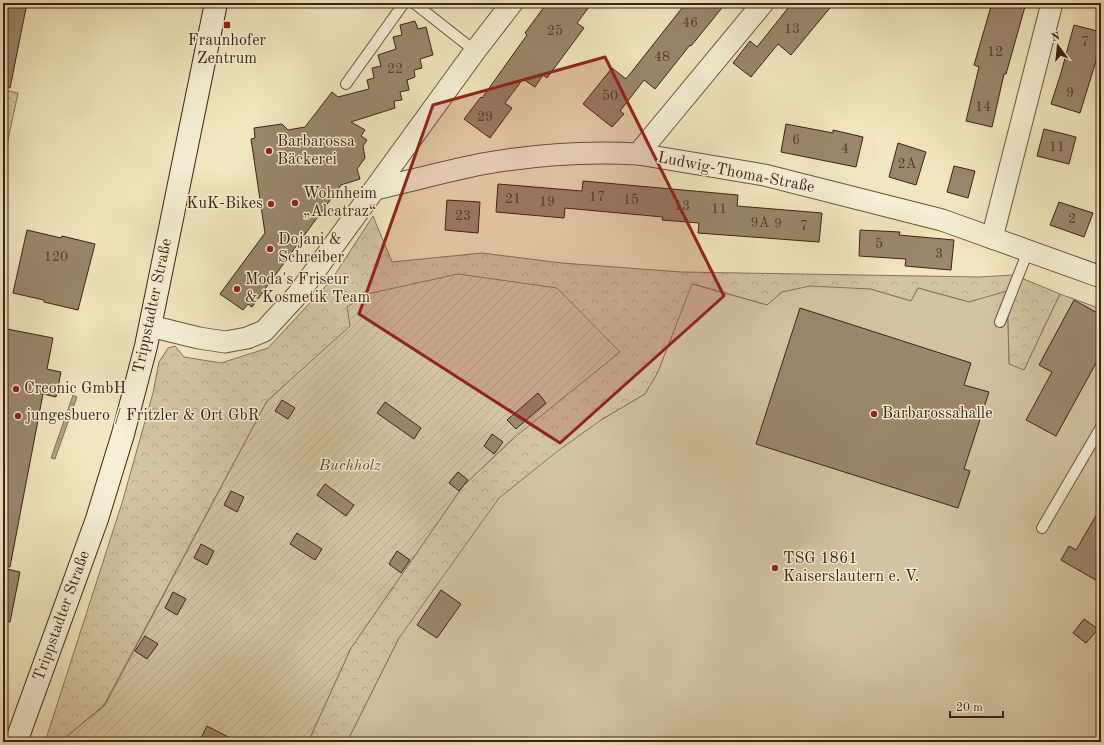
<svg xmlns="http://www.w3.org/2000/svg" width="1104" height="745" viewBox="0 0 1104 745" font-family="'Old Standard TT',serif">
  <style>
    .grass { fill: url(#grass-dots); stroke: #88725a }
    .forest { fill: url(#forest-crowns); stroke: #88725a }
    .garden { fill: url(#garden-furrows); stroke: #88725a }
    .pitch { fill: #d3c4a0; stroke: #88725a }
    .water { fill: url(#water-ripples); stroke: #856f57 }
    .building { fill: #9b876c; stroke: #3e2014 }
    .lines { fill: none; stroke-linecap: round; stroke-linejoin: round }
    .lane-casing { stroke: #6b523e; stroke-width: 12 }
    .street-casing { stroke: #6b523e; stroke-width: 23 }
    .secondary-casing { stroke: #3e2014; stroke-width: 24 }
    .lane { stroke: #f6efd4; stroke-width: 10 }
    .street { stroke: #f6efd4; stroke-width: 21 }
    .secondary { stroke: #f6efd4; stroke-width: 22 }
    .marked { fill: #8f2418; fill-opacity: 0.2; stroke: #8f2418; stroke-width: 3; stroke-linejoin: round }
    .poi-dot { fill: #8f2418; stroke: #f6efd4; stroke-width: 1.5 }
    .labels { text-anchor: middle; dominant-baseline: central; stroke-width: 3; stroke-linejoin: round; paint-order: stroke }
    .number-label { font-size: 14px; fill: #553a2a }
    .poi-label { font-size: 16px; fill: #3e2014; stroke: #f6efd4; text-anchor: start }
    .street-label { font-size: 16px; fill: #3e2014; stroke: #f6efd4 }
    .park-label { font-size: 16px; font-style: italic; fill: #634937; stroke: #f6efd4 }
  </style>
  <defs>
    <pattern id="grass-dots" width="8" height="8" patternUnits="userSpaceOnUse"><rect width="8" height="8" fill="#d3c4a0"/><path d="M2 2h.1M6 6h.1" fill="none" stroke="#b6a889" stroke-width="1.8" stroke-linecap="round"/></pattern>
    <pattern id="forest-crowns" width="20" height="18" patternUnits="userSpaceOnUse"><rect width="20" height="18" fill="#d3c4a0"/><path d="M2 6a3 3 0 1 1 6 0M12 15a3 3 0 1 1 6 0" fill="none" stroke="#b6a889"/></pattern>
    <pattern id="garden-furrows" width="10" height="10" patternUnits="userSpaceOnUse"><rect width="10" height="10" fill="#d3c4a0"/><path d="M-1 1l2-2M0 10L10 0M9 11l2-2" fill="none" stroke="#b6a889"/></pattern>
    <pattern id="water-ripples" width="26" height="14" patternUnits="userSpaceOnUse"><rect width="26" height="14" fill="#b4a384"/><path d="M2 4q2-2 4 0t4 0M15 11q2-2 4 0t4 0" fill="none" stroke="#94846b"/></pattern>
  </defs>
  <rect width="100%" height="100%" fill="#f1e6bd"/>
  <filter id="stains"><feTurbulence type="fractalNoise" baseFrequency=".005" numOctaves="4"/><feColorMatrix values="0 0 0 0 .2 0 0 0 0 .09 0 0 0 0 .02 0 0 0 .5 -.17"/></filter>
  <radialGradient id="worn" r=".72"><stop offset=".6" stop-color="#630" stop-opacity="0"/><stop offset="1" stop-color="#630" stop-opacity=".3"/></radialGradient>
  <!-- grass -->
  <path class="grass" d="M3 90 18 93 3 163Z"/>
  <!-- forest -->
  <path class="forest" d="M373 216 392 262 482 253 562 263 681 272 979 277 1014 275 1060 294 1024 370 1009 365 1007 292 969 302 918 288 911 301 870 289 782 292 767 305 693 284 658 372 645 394 601 420 399 638 347 742H308L351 648 463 486 515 437 351 326 267 401 104 705 60 742H45L122 503 153 393 159 362 168 348 175 346 184 357 221 363 268 348 332 279Z"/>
  <!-- garden -->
  <path class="garden" d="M458 274 557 288 620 352 515 437 463 486 351 648 308 742H60L105 705 267 401 350 326 347 307 367 294Z"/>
  <!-- pitch -->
  <path class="pitch" d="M692 284 767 305 782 292 810 286 870 289 911 301 918 288 969 302 1007 291 1009 364 1024 370 1060 294 1101 309V742H347L399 638 499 498 559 450 601 420 645 394 658 372Z"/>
  <!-- water -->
  <path class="water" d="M73 395 77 397 55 459 51 458Z"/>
  <!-- building -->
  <g class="building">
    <path d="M3 3H27L10 88 3 87Z"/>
    <path d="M547 3H592L577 23 584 28 547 78 543 75 535 87 523 79 505 103 512 108 490 138 464 119 481 97 482 98 527 35 525 33Z"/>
    <path d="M686 3H726L691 46 690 45 655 89 644 80 620 111 624 114 612 127 583 104 612 68 626 79Z"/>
    <path d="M792 3H834L791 55 778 44 751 77 733 63 750 41 757 47Z"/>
    <path d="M992 3H1026L1006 74H1004L992 127 966 121 979 67 974 65Z"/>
    <path d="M415 21 418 29 426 27 433 55 420 59 422 68 414 70 415 77 407 80 409 90 400 92 402 100 394 101 395 108 351 122 365 130 361 136 367 140 363 146 365 158 357 169 360 179 341 185 252 307 248 304 243 310 220 294 265 233 251 139 255 138 254 128 282 124 288 130 305 127 332 92 338 97 369 89 367 80 374 78 372 68 381 66 378 55 396 49 393 37 402 35 400 25Z"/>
    <path d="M1074 25 1101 32V62L1096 61 1080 113 1051 104 1061 73Z"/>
    <path d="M786 124 833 133V130L863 137 856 167 781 152Z"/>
    <path d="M1044 129 1076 137 1069 164 1037 156Z"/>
    <path d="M898 143 926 152 916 185 889 177Z"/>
    <path d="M954 166 975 171 968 198 947 192Z"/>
    <path d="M583 181 738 195 737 206 822 213 819 242 698 233 699 223 662 220 663 217 565 208 564 218 496 212 498 184 582 191Z"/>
    <path d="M447 200 480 202 478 233 445 230Z"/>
    <path d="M1059 202 1093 213 1084 237 1050 225Z"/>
    <path d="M27 230 61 238 62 236 95 244 78 310 44 302V300L13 293Z"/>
    <path d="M860 230 900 232 899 235 954 240 951 270 905 266 906 259 859 256Z"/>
    <path d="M1074 300 1101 315V354L1056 436 1026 420 1052 372 1039 365Z"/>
    <path d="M800 308 971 363 964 385 989 392 964 469 970 471 958 508 756 444Z"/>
    <path d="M7 329 53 338 47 369 61 372 56 397 43 394 10 567 3 566V348Z"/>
    <path d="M538 393 546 403 516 429 507 420Z"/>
    <path d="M282 400 295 408 288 419 275 411Z"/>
    <path d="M385 402 421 428 414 439 377 413Z"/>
    <path d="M492 434 503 442 494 454 484 446Z"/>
    <path d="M458 472 468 480 459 491 449 483Z"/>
    <path d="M325 484 354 505 346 516 317 495Z"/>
    <path d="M231 491 244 497 237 512 224 505Z"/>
    <path d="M1101 507V583L1061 560 1069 546 1076 550Z"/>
    <path d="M297 533 322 549 315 560 290 544Z"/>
    <path d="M201 544 214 551 207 565 194 558Z"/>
    <path d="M397 551 410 560 401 573 389 564Z"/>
    <path d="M3 568 20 572 10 622H3Z"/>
    <path d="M441 590 461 604 437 638 417 625Z"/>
    <path d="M173 592 186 599 177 615 165 608Z"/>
    <path d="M1084 619 1098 629 1086 643 1073 633Z"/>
    <path d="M145 636 158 644 147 659 135 651Z"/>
    <path d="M207 726 238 742H199Z"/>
  </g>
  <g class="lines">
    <defs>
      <g id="lane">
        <path d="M414 3 475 51"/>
        <path d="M346 84 404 3"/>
        <path d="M1000 322 1028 251"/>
        <path d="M1042 528 1101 427"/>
      </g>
      <g id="street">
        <path d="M638 154 763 3"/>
        <path d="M375 189C411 181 446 171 482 164 532 155 587 151 638 154L764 175 942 220 1101 277"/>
        <path d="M992 238 1052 3"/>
        <path d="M150 326 199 338 225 342 247 338 264 331 299 293 475 51 512 3"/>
      </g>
      <path id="secondary" d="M16 742 97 519 123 434 146 346 216 3"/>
    </defs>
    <!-- lane casing -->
    <use href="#lane" class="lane-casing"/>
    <!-- street casing -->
    <use href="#street" class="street-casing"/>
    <!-- secondary casing -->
    <use href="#secondary" class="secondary-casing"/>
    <!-- lane -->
    <use href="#lane" class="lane"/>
    <!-- street -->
    <use href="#street" class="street"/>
    <!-- secondary -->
    <use href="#secondary" class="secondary"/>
  </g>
  <!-- marked area -->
  <path class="marked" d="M605 57 724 296 560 443 359 314 433 105Z"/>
  <!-- markers -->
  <g class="poi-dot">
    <rect x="223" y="21" width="8" height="8" rx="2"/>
    <circle cx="269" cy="151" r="4"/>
    <circle cx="295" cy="203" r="4"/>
    <circle cx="271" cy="204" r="4"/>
    <circle cx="270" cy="249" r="4"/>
    <circle cx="237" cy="289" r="4"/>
    <circle cx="16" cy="389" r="4"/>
    <circle cx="874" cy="414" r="4"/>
    <circle cx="18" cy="416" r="4"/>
    <circle cx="775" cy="568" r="4"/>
  </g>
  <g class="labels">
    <!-- number labels -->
    <g class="number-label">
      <text x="690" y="23">46</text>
      <text x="792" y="29">13</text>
      <text x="555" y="31">25</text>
      <text x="1085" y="42">7</text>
      <text x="995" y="52">12</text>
      <text x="662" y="57">48</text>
      <text x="395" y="69">22</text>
      <text x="1070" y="93">9</text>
      <text x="610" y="96">50</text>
      <text x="983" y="107">14</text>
      <text x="485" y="117">29</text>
      <text x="796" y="140">6</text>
      <text x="1057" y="147">11</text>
      <text x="845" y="149">4</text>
      <text x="907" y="164">2A</text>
      <text x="597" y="197">17</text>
      <text x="513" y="199">21</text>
      <text x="631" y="200">15</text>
      <text x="547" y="202">19</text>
      <text x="682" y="206">13</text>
      <text x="719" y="209">11</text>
      <text x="463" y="216">23</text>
      <text x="1072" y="219">2</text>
      <text x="760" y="223">9A</text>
      <text x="778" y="224">9</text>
      <text x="804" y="226">7</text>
      <text x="879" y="244">5</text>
      <text x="939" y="254">3</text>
      <text x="56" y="257">120</text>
    </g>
    <!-- poi labels -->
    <g class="poi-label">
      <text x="227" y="41" text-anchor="middle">Fraunhofer<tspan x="227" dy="18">Zentrum</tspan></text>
      <text x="277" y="142">Barbarossa<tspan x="277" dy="18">Bäckerei</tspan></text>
      <text x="303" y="194">Wohnheim<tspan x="303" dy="18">„Alcatraz“</tspan></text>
      <text x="263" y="204" text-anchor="end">KuK-Bikes</text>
      <text x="278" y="240">Dojani &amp;<tspan x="278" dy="18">Schreiber</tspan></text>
      <text x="245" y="280">Moda's Friseur<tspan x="245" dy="18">&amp; Kosmetik Team</tspan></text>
      <text x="24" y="389">Creonic GmbH</text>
      <text x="882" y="414">Barbarossahalle</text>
      <text x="26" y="416">jungesbuero / Fritzler &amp; Ort GbR</text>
      <text x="783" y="559">TSG 1861<tspan x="783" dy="18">Kaiserslautern e. V.</tspan></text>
    </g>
    <!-- street labels -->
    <g class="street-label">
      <text transform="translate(736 173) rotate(11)">Ludwig-Thoma-Straße</text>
      <text transform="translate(153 306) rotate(-78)">Trippstadter Straße</text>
      <text transform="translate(62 616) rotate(-70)">Trippstadter Straße</text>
    </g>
    <!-- park labels -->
    <g class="park-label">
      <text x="350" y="466">Buchholz</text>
    </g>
  </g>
  <!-- margin -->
  <rect width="1104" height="745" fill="none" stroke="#f1e6bd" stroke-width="16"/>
  <rect x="4" y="4" width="1096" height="737" fill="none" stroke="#3e2014" stroke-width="2"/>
  <rect x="8" y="8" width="1088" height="729" fill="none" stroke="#3e2014"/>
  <!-- north arrow -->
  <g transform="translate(1058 46) rotate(345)" stroke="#f6efd4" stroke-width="3" paint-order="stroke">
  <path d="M0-3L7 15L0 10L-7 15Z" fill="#3e2014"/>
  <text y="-6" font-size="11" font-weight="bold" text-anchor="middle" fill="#3e2014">N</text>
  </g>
  <!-- scale -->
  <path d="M950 711v6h53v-6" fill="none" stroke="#3e2014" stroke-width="2"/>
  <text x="956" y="711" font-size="12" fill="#3e2014" stroke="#f6efd4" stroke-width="3" paint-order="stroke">20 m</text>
  <rect width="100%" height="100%" filter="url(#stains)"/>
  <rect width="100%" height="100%" fill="url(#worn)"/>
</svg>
